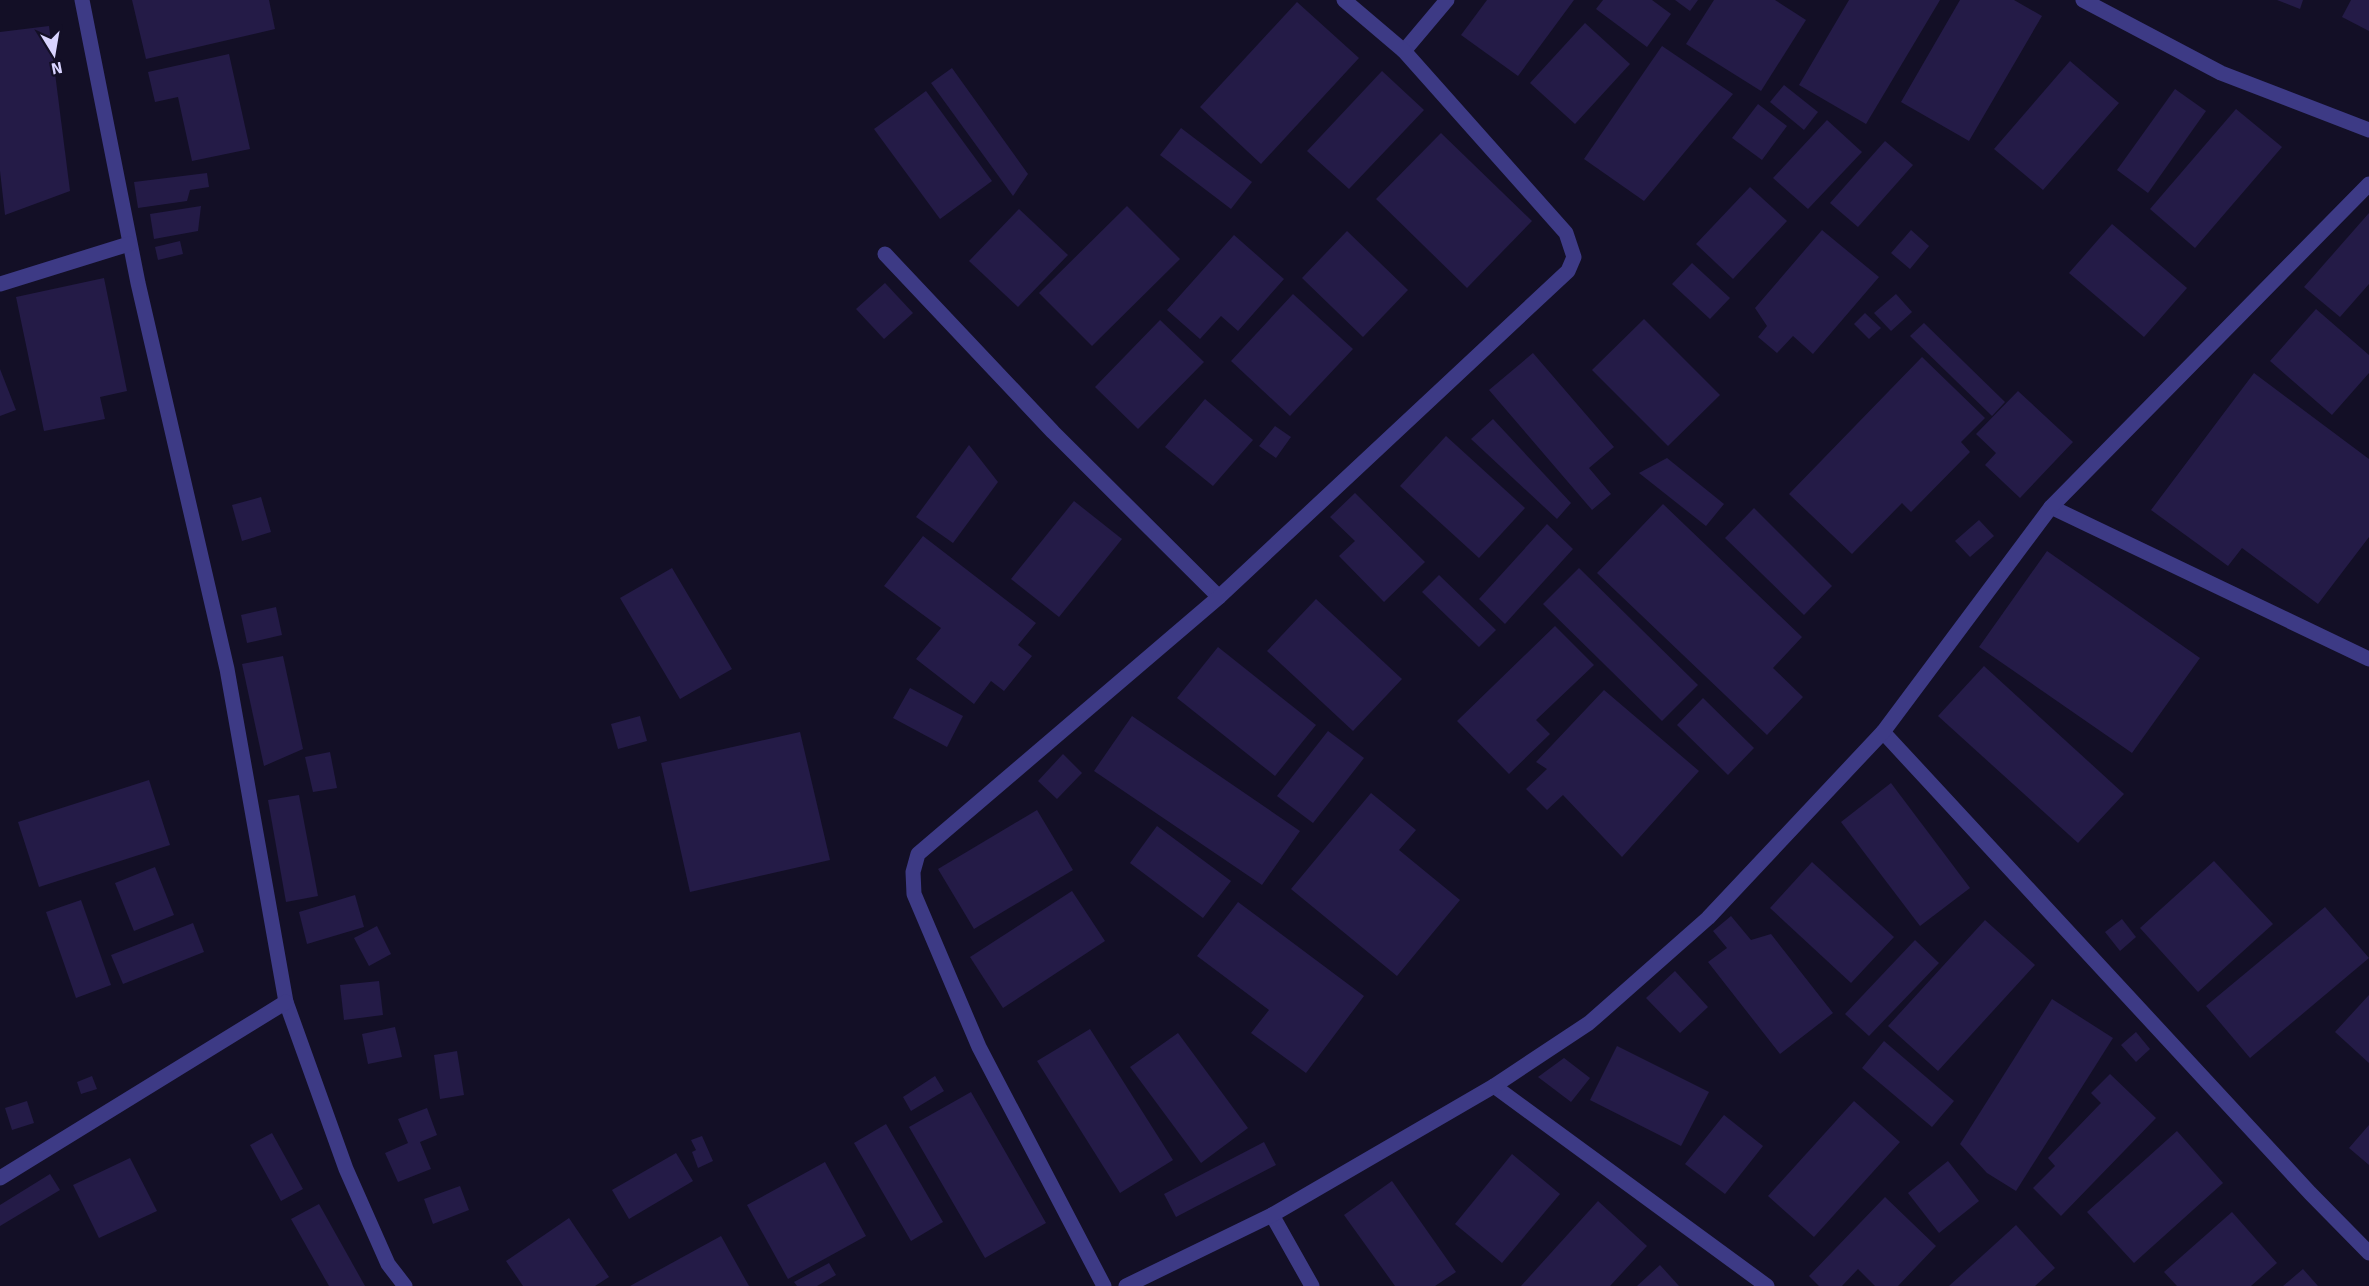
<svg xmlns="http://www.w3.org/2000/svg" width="2369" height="1286" viewBox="0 0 2369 1286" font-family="Signika,sans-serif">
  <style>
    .building { fill: #241b47 }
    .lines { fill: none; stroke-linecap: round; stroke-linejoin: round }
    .minor { stroke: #3d3a85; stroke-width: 15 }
  </style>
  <rect width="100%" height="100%" fill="#130f26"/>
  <!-- building -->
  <g class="building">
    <path d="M132 0H269L275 29 146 59Z"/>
    <path d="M1487 0H1574L1518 76 1461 35Z"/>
    <path d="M1603 0H1652L1671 14 1647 47 1596 9Z"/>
    <path d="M1675 0H1698L1690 11Z"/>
    <path d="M1714 0H1775L1806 20 1761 91 1686 44Z"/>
    <path d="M1849 0H1940L1866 124 1799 85Z"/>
    <path d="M1960 0H2014L2042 16 1969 141 1901 102Z"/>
    <path d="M2277 0H2303L2300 9Z"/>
    <path d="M2351 0H2369V31L2342 17Z"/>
    <path d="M1297 2 1359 58 1261 164 1200 107Z"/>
    <path d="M1585 23 1630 64 1575 124 1530 83Z"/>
    <path d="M49 26 70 191 5 215 0 171V32Z"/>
    <path d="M1662 46 1733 94 1644 201 1584 159Z"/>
    <path d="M229 54 250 149 192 161 178 97 155 102 148 72Z"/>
    <path d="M2070 61 2119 103 2043 190 1994 149Z"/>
    <path d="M952 68 1028 174 1013 196 931 83Z"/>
    <path d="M1382 71 1424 110 1349 189 1307 151Z"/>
    <path d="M1784 85 1818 112 1804 130 1770 102Z"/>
    <path d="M2175 89 2206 111 2148 193 2117 170Z"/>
    <path d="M926 91 992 181 940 219 874 129Z"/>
    <path d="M1758 104 1787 126 1762 160 1732 138Z"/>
    <path d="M2236 109 2282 147 2195 248 2150 209Z"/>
    <path d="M1827 120 1862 152 1808 209 1773 178Z"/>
    <path d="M1181 128 1252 182 1231 209 1160 155Z"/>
    <path d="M1441 133 1532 221 1467 288 1376 199Z"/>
    <path d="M1885 141 1913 165 1858 227 1830 203Z"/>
    <path d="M207 173 209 187 190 190 187 201 138 208 134 182Z"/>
    <path d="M1750 187 1787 221 1733 279 1696 244Z"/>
    <path d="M201 206 198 231 154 239 150 214Z"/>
    <path d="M1127 206 1180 259 1092 346 1039 293Z"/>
    <path d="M1019 209 1068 255 1018 307 969 261Z"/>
    <path d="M2369 213V284L2340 317 2304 287Z"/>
    <path d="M2112 224 2187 288 2144 337 2069 273Z"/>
    <path d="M1822 230 1879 277 1813 354 1793 336 1777 353 1758 337 1767 326 1755 308Z"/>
    <path d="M1911 230 1929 246 1910 269 1891 253Z"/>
    <path d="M1347 231 1408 290 1363 337 1302 278Z"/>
    <path d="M1234 235 1284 279 1238 331 1221 316 1200 339 1167 310Z"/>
    <path d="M180 241 183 254 158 260 155 247Z"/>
    <path d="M1692 263 1730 298 1710 319 1672 284Z"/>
    <path d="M104 278 127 391 100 397 105 419 44 431 16 297Z"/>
    <path d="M885 283 913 313 884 339 856 309Z"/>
    <path d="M1293 294 1353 349 1290 416 1231 361Z"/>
    <path d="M1896 294 1912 312 1891 331 1874 313Z"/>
    <path d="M2316 309 2369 355V373L2332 415 2270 361Z"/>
    <path d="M1865 313 1881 328 1869 339 1854 324Z"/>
    <path d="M1644 319 1720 395 1668 446 1592 370Z"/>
    <path d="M1160 320 1204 362 1138 429 1095 387Z"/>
    <path d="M1924 323 2005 402 1992 416 1910 336Z"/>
    <path d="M1533 353 1614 447 1589 468 1611 494 1592 510 1489 390Z"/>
    <path d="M1922 357 1985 418 1961 442 1970 452 1911 512 1902 503 1852 554 1789 494Z"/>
    <path d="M0 369 16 410 0 416Z"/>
    <path d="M2254 373 2369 459V537L2318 604 2242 548 2228 566 2151 510Z"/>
    <path d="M2018 391 2073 442 2020 498 1985 465 1996 453 1976 434Z"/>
    <path d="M1205 399 1253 440 1213 486 1165 447Z"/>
    <path d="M1493 419 1571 503 1557 519 1471 439Z"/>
    <path d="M1275 426 1291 437 1276 458 1259 446Z"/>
    <path d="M1446 436 1525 508 1479 558 1400 486Z"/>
    <path d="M969 445 998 482 953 543 916 517Z"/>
    <path d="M1667 458 1724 504 1706 526 1639 473Z"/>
    <path d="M1355 493 1425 562 1384 602 1339 556 1355 541 1330 517Z"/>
    <path d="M261 497 271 532 242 541 232 505Z"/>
    <path d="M1074 501 1122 539 1059 617 1011 579Z"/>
    <path d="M1663 504 1802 637 1773 668 1803 697 1767 735 1597 573Z"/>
    <path d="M1754 508 1832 586 1804 615 1725 538Z"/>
    <path d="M1979 520 1994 536 1970 557 1955 541Z"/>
    <path d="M1547 524 1573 549 1505 624 1479 599Z"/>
    <path d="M923 536 1036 623 1018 645 1032 656 1004 691 991 681 974 704 916 659 941 628 884 586Z"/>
    <path d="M2047 551 2200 658 2132 753 1979 647Z"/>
    <path d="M672 568 732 669 680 699 620 598Z"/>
    <path d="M1579 568 1698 685 1662 721 1543 604Z"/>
    <path d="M1439 575 1496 630 1479 647 1422 592Z"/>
    <path d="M1316 599 1402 679 1353 731 1267 651Z"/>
    <path d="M276 607 282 635 247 643 241 615Z"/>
    <path d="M1555 626 1594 665 1536 720 1550 734 1509 774 1457 721Z"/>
    <path d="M1218 647 1316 725 1275 776 1177 698Z"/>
    <path d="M283 656 303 749 264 766 242 664Z"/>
    <path d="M1984 666 2124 794 2078 843 1938 716Z"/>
    <path d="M910 688 963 716 947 747 893 718Z"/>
    <path d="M1604 690 1699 771 1622 857 1563 795 1547 810 1526 789 1547 769 1536 762Z"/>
    <path d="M1703 698 1754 748 1728 775 1677 725Z"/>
    <path d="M640 716 647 741 618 749 611 724Z"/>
    <path d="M1132 716 1300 831 1262 885 1094 771Z"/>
    <path d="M1328 731 1364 758 1313 823 1277 796Z"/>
    <path d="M800 732 830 860 690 892 661 763Z"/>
    <path d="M330 752 337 788 313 792 305 757Z"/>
    <path d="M1063 754 1082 773 1057 799 1038 781Z"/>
    <path d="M149 780 170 845 39 887 18 822Z"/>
    <path d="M1891 783 1970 888 1920 926 1841 822Z"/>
    <path d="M1371 793 1416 830 1399 850 1460 900 1397 976 1291 889Z"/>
    <path d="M299 795 318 896 286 902 268 800Z"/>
    <path d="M1037 810 1073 870 974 929 938 869Z"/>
    <path d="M1157 826 1231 881 1203 918 1130 863Z"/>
    <path d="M2214 861 2273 924 2198 992 2140 928Z"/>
    <path d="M1812 862 1894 937 1851 983 1770 908Z"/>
    <path d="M155 867 174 915 134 931 115 883Z"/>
    <path d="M1072 891 1105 941 1003 1008 970 957Z"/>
    <path d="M355 895 364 927 307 944 299 912Z"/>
    <path d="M81 900 111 985 76 998 46 912Z"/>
    <path d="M1238 902 1364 996 1306 1073 1251 1033 1269 1010 1197 956Z"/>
    <path d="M2325 907 2369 958 2250 1058 2206 1006Z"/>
    <path d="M1731 916 1751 940 1771 934 1833 1013 1780 1054 1708 962 1727 948 1713 931Z"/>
    <path d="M2122 919 2136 937 2120 951 2105 932Z"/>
    <path d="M1985 920 2035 965 1938 1071 1888 1026Z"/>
    <path d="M193 923 204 952 123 984 111 955Z"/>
    <path d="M377 926 391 954 369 966 354 938Z"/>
    <path d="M1915 940 1939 963 1869 1036 1845 1014Z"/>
    <path d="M1675 971 1708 1007 1680 1033 1646 998Z"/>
    <path d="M379 981 383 1015 344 1020 340 985Z"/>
    <path d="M2369 995V1063L2335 1032Z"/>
    <path d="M2052 999 2113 1038 2016 1191 1987 1173 1960 1144Z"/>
    <path d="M395 1027 402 1057 368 1064 362 1034Z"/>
    <path d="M1090 1029 1173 1160 1120 1193 1037 1061Z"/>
    <path d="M2136 1032 2150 1049 2136 1062 2121 1045Z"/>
    <path d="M1178 1033 1248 1128 1201 1163 1130 1067Z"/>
    <path d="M1884 1041 1954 1101 1932 1127 1862 1068Z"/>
    <path d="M1617 1046 1709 1092 1681 1146 1590 1100Z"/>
    <path d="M457 1051 464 1095 440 1099 434 1055Z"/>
    <path d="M1564 1058 1590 1078 1571 1102 1538 1077Z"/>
    <path d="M2110 1074 2156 1118 2061 1216 2033 1188 2055 1166 2048 1158 2101 1103 2091 1093Z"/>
    <path d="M92 1076 97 1089 81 1094 77 1082Z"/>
    <path d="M935 1076 944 1091 911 1111 903 1097Z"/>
    <path d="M971 1092 1046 1223 985 1258 909 1127Z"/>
    <path d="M27 1101 34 1123 12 1130 5 1108Z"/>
    <path d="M1854 1101 1900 1142 1814 1237 1768 1196Z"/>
    <path d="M427 1108 437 1135 420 1142 431 1169 398 1182 385 1153 408 1143 398 1119Z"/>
    <path d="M1724 1115 1763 1146 1725 1194 1685 1164Z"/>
    <path d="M886 1124 943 1222 911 1241 854 1143Z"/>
    <path d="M2369 1125V1165L2349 1148Z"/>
    <path d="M2177 1131 2223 1183 2134 1263 2087 1212Z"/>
    <path d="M272 1133 303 1189 281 1201 250 1145Z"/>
    <path d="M702 1136 713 1161 698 1168 692 1152 696 1150 691 1140Z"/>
    <path d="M1264 1142 1276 1165 1176 1217 1164 1194Z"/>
    <path d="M676 1153 693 1181 629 1219 612 1190Z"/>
    <path d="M1512 1154 1560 1194 1502 1263 1455 1224Z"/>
    <path d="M130 1158 157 1211 99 1238 73 1185Z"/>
    <path d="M1948 1161 1979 1201 1939 1233 1908 1193Z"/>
    <path d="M825 1162 866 1236 788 1279 747 1205Z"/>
    <path d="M50 1174 60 1190 0 1226V1205Z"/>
    <path d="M1392 1181 1456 1272 1435 1286H1395L1344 1215Z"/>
    <path d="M460 1186 469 1210 433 1224 424 1199Z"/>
    <path d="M1885 1197 1936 1246 1898 1286H1875L1858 1269 1842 1286H1819L1809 1276Z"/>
    <path d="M1598 1201 1647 1246 1610 1286H1521Z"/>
    <path d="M319 1204 365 1286H329L291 1219Z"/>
    <path d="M2232 1212 2277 1263 2251 1286H2177L2164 1272Z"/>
    <path d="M569 1218 609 1277 595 1286H523L506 1261Z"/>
    <path d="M2016 1225 2055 1268 2035 1286H1949Z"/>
    <path d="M721 1236 749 1286H630L650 1275Z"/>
    <path d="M829 1263 836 1275 817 1286H797L794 1282Z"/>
    <path d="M1660 1265 1679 1286H1637Z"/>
    <path d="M2303 1269 2318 1286H2283Z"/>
  </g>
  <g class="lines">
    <!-- minor -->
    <g class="minor">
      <path d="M82 0 138 283 227 669 286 1002 346 1169 388 1264 405 1286"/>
      <path d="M2083 0 2221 73 2369 130"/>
      <path d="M1404 51 1447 0"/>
      <path d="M885 254 1053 432 1219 597"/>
      <path d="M0 284 129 244"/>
      <path d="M2051 507 2369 659"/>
      <path d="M1883 732 2310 1193 2369 1253"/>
      <path d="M1494 1086 1767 1286"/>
      <path d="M0 1178 286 1002"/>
      <path d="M1272 1215 1312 1286"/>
      <path d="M1104 1286 979 1047 914 894 913 872 918 854 1219 597 1568 271 1574 257 1566 233 1404 51 1344 0"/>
      <path d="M1126 1286 1272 1215 1494 1086 1589 1023 1708 918 1883 732 2051 507 2369 184"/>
    </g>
  </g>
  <!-- north arrow -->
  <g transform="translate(54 54) rotate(169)" stroke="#130f26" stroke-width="4.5" paint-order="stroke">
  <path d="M0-4.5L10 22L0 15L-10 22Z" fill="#d9d4ff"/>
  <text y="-9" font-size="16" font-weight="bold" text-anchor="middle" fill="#d9d4ff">N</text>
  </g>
</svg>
